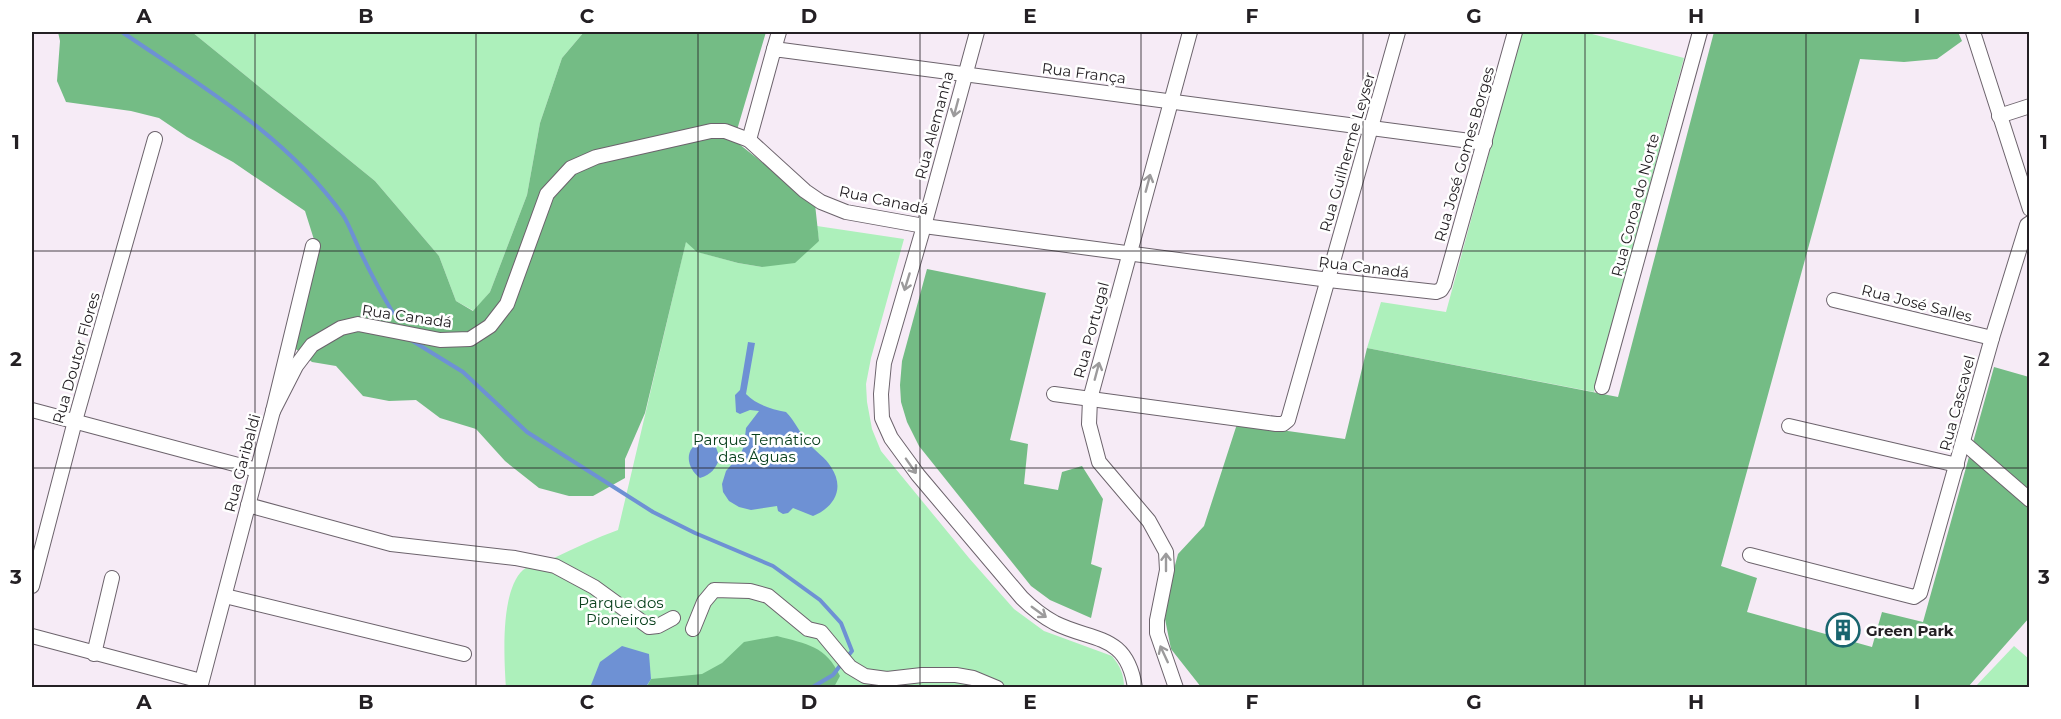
<svg xmlns="http://www.w3.org/2000/svg" width="2061" height="719" viewBox="0 0 2061 719" font-family="Montserrat,sans-serif">
  <style>
    .green { fill: #adf0bb }
    .forest { fill: #74bc85 }
    .water { fill: #6e91d4 }
    .lines { fill: none; stroke-linecap: round; stroke-linejoin: round }
    .stream { stroke: #6e91d4; stroke-width: 4 }
    .minor-casing { stroke: #6c636c; stroke-width: 16 }
    .minor { stroke: #fff; stroke-width: 14 }
    .oneway { stroke: #9c9b9c }
    .grid { fill: none; stroke: #242024; stroke-width: 1.5; stroke-opacity: 0.55 }
    .labels { text-anchor: middle; dominant-baseline: central; stroke-width: 5; stroke-linejoin: round; paint-order: stroke }
    .street-label { font-size: 15px; fill: #242024; stroke: #fff }
    .park-label { font-size: 15px; fill: #0a411e; stroke: #fff }
    .poi-label { font-size: 15px; font-weight: bold; fill: #242024; stroke: #fff; text-anchor: start }
    .neatline { fill: none; stroke: #242024; stroke-width: 2 }
    .grid-label { font-size: 20px; text-anchor: middle; font-weight: bold; fill: #242024 }
  </style>
  <rect width="100%" height="100%" fill="#f6ebf6"/>
  <!-- green -->
  <g class="green">
    <path d="M192 32H584L562 58 540 123 527 195 490 292 474 311 456 301 439 256 375 181Z"/>
    <path d="M1522 32H1592V34L1684 58 1594 392 1367 348 1381 302 1446 312Z"/>
    <path d="M817 226 904 239 871 358 866 384 867 402 872 429 881 451 969 558 1014 609 1044 631 1112 656C1120 666 1124 674 1124 688H506C504 658 500 591 523 570 530 564 545 562 554 558 575 548 596 538 618 530L686 241 698 252 738 263 762 267 819 241Z"/>
    <path d="M2014 646 2029 659V687H1975Z"/>
  </g>
  <!-- forest -->
  <g class="forest">
    <path d="M58 32H192L375 181 439 256 456 301 473 311 490 292 527 195 540 123 562 58 584 32H766L734 140 815 204 819 241 795 263 762 267 738 263 697 252 686 242 645 413 625 459V478L593 496H569L539 488 505 461 476 429 440 418 416 400 389 401 363 396 336 366 312 362 292 346 316 246 305 211 233 162 187 137 159 118 131 111 66 102 57 81 60 41Z"/>
    <path d="M1714 32H1958L1962 41 1937 59 1904 62 1860 59 1721 566 1757 578 1747 612 1872 647 1882 612 1923 622 1994 367 2029 377V618L1968 687H1201L1171 649 1165 619 1168 591 1178 554 1204 526 1237 424 1345 439 1367 348 1618 397Z"/>
    <path d="M927 269 1046 293 1010 440 1028 444 1024 484 1058 490 1062 472 1082 466 1103 499 1091 564 1102 568 1091 618 1050 600 1031 586 919 446 907 422 901 402 900 385 902 361Z"/>
    <path d="M777 636C807 644 826 646 840 676L834 687 646 688 651 679 702 674 722 663 744 642Z"/>
  </g>
  <!-- water -->
  <g class="water">
    <path d="M748 342 755 343 746 394C757 405 771 409 786 412 795 421 800 433 808 443 815 451 826 458 831 467 845 488 835 507 813 516L793 508 788 513 783 514 778 511 777 506 751 510 739 507 729 501 723 492 722 484 726 471 741 453 744 446 746 428 759 411 750 410 740 414 736 412 735 395 740 390Z"/>
    <path d="M703 441 715 445 720 458C715 469 712 474 700 478 686 468 683 447 703 441Z"/>
    <path d="M622 646 649 654 651 679 646 687H593L591 685 600 662Z"/>
  </g>
  <g class="lines">
    <!-- stream -->
    <g class="stream">
      <path d="M122 32C201 86 286 135 343 215 350 226 355 241 361 253 371 274 381 293 393 313"/>
      <path d="M411 340 463 372 527 432 653 512 695 533 773 566 820 600 841 623 852 651 847 657"/>
      <path d="M811 688 833 675 842 663"/>
    </g>
    <defs>
      <g id="minor">
        <path d="M977 32 924 226 884 363 881 394 882 418 891 438 918 475 1022 598C1032 608 1042 616 1055 623 1093 642 1127 633 1135 688"/>
        <path d="M1973 32 2030 209"/>
        <path d="M774 49 779 32"/>
        <path d="M1999 116 2030 106"/>
        <path d="M749 140 774 49 1485 143"/>
        <path d="M1834 300 1992 338"/>
        <path d="M1602 387 1700 32"/>
        <path d="M1054 394 1276 424H1283L1288 420 1398 32"/>
        <path d="M32 410 257 470"/>
        <path d="M273 411 296 366 312 345 341 328 358 324 440 340 470 339 490 326 507 304 547 194 571 168 596 157 711 131H725L749 140 805 191 821 202 846 212 924 226 1329 280 1436 292 1441 290 1444 285 1515 32"/>
        <path d="M1789 426 1957 465"/>
        <path d="M1963 442 2030 500"/>
        <path d="M248 505 391 544 515 558 555 566 594 587 649 627 658 626 673 618"/>
        <path d="M1750 555 1914 597 1920 593 1992 338 2027 225 2030 223"/>
        <path d="M32 586 75 421 155 139"/>
        <path d="M225 596 464 654"/>
        <path d="M693 629 704 602 714 590 750 591 768 596 808 629 821 632 850 667 865 676 887 679 922 675H956L973 678 997 688"/>
        <path d="M32 636 201 681"/>
        <path d="M94 654 112 578"/>
        <path d="M200 688 273 411 313 246"/>
        <path d="M1176 688 1157 633V620L1167 570 1166 552 1149 521 1099 462 1089 424 1090 399 1190 32"/>
      </g>
    </defs>
    <!-- minor casing -->
    <use href="#minor" class="minor-casing"/>
    <!-- minor -->
    <use href="#minor" class="minor"/>
  </g>
  <!-- one-way arrows -->
  <defs><path id="oneway-shaft" d="M-6 0H5M1.5-3L5.5 0L1.5 3" fill="none" stroke-width="1.6" stroke-linecap="round" stroke-linejoin="round" transform="scale(1.5)"/></defs>
  <g class="oneway">
    <use href="#oneway-shaft" transform="translate(956 108) rotate(105)"/>
    <use href="#oneway-shaft" transform="translate(1148 183) rotate(-75)"/>
    <use href="#oneway-shaft" transform="translate(907 282) rotate(107)"/>
    <use href="#oneway-shaft" transform="translate(1097 371) rotate(-75)"/>
    <use href="#oneway-shaft" transform="translate(911 466) rotate(55)"/>
    <use href="#oneway-shaft" transform="translate(1166 562) rotate(-90)"/>
    <use href="#oneway-shaft" transform="translate(1039 612) rotate(36)"/>
    <use href="#oneway-shaft" transform="translate(1164 654) rotate(-115)"/>
  </g>
  <!-- grid -->
  <path class="grid" d="M255 32V688M476 32V688M698 32V688M920 32V688M1141 32V688M1363 32V688M1585 32V688M1806 32V688M32 251H2030M32 468H2030"/>
  <!-- icons -->
  <defs>
    <symbol id="building-ring" viewBox="-11 -11 22 22"><circle r="9.5" fill="#fff" stroke="#19656e" stroke-width="1.5"/><path d="M-4-6H4V6H1V3H-1V6H-4ZM-2.5-4.3h1.7v1.8h-1.7ZM.8-4.3h1.7v1.8H.8ZM-2.5-1h1.7V.8h-1.7ZM.8-1h1.7V.8H.8Z" fill="#19656e"/></symbol>
  </defs>
  <g fill-rule="evenodd">
    <use href="#building-ring" x="1824" y="611" width="38" height="38"/>
  </g>
  <g class="labels">
    <!-- street labels -->
    <g class="street-label">
      <text transform="translate(1084 73) rotate(7)">Rua França</text>
      <text transform="translate(934 125) rotate(-75)">Rua Alemanha</text>
      <text transform="translate(1347 152) rotate(-74)">Rua Guilherme Leyser</text>
      <text transform="translate(1464 154) rotate(-74)">Rua José Gomes Borges</text>
      <text transform="translate(884 200) rotate(12)">Rua Canadá</text>
      <text transform="translate(1635 205) rotate(-75)">Rua Coroa do Norte</text>
      <text transform="translate(1364 267) rotate(7)">Rua Canadá</text>
      <text transform="translate(1917 303) rotate(14)">Rua José Salles</text>
      <text transform="translate(407 316) rotate(8)">Rua Canadá</text>
      <text transform="translate(1091 330) rotate(-75)">Rua Portugal</text>
      <text transform="translate(76 358) rotate(-74)">Rua Doutor Flores</text>
      <text transform="translate(1957 403) rotate(-75)">Rua Cascavel</text>
      <text transform="translate(242 463) rotate(-75)">Rua Garibaldi</text>
    </g>
    <!-- park labels -->
    <g class="park-label">
      <text x="757" y="439">Parque Temático<tspan x="757" dy="17">das Águas</tspan></text>
      <text x="621" y="602">Parque dos<tspan x="621" dy="17">Pioneiros</tspan></text>
    </g>
    <!-- poi labels -->
    <g class="poi-label">
      <text x="1866" y="630">Green Park</text>
    </g>
  </g>
  <!-- border -->
  <rect width="2061" height="719" fill="none" stroke="#ffffff" stroke-width="66"/>
  <rect x="33" y="33" width="1995" height="653" class="neatline"/>
  <g class="grid-label">
    <text x="144" y="23">A</text>
    <text x="366" y="23">B</text>
    <text x="587" y="23">C</text>
    <text x="809" y="23">D</text>
    <text x="1030" y="23">E</text>
    <text x="1252" y="23">F</text>
    <text x="1474" y="23">G</text>
    <text x="1696" y="23">H</text>
    <text x="1917" y="23">I</text>
    <text x="16" y="149">1</text>
    <text x="2044" y="149">1</text>
    <text x="16" y="366">2</text>
    <text x="2044" y="366">2</text>
    <text x="16" y="584">3</text>
    <text x="2044" y="584">3</text>
    <text x="144" y="709">A</text>
    <text x="366" y="709">B</text>
    <text x="587" y="709">C</text>
    <text x="809" y="709">D</text>
    <text x="1030" y="709">E</text>
    <text x="1252" y="709">F</text>
    <text x="1474" y="709">G</text>
    <text x="1696" y="709">H</text>
    <text x="1917" y="709">I</text>
  </g>
</svg>
